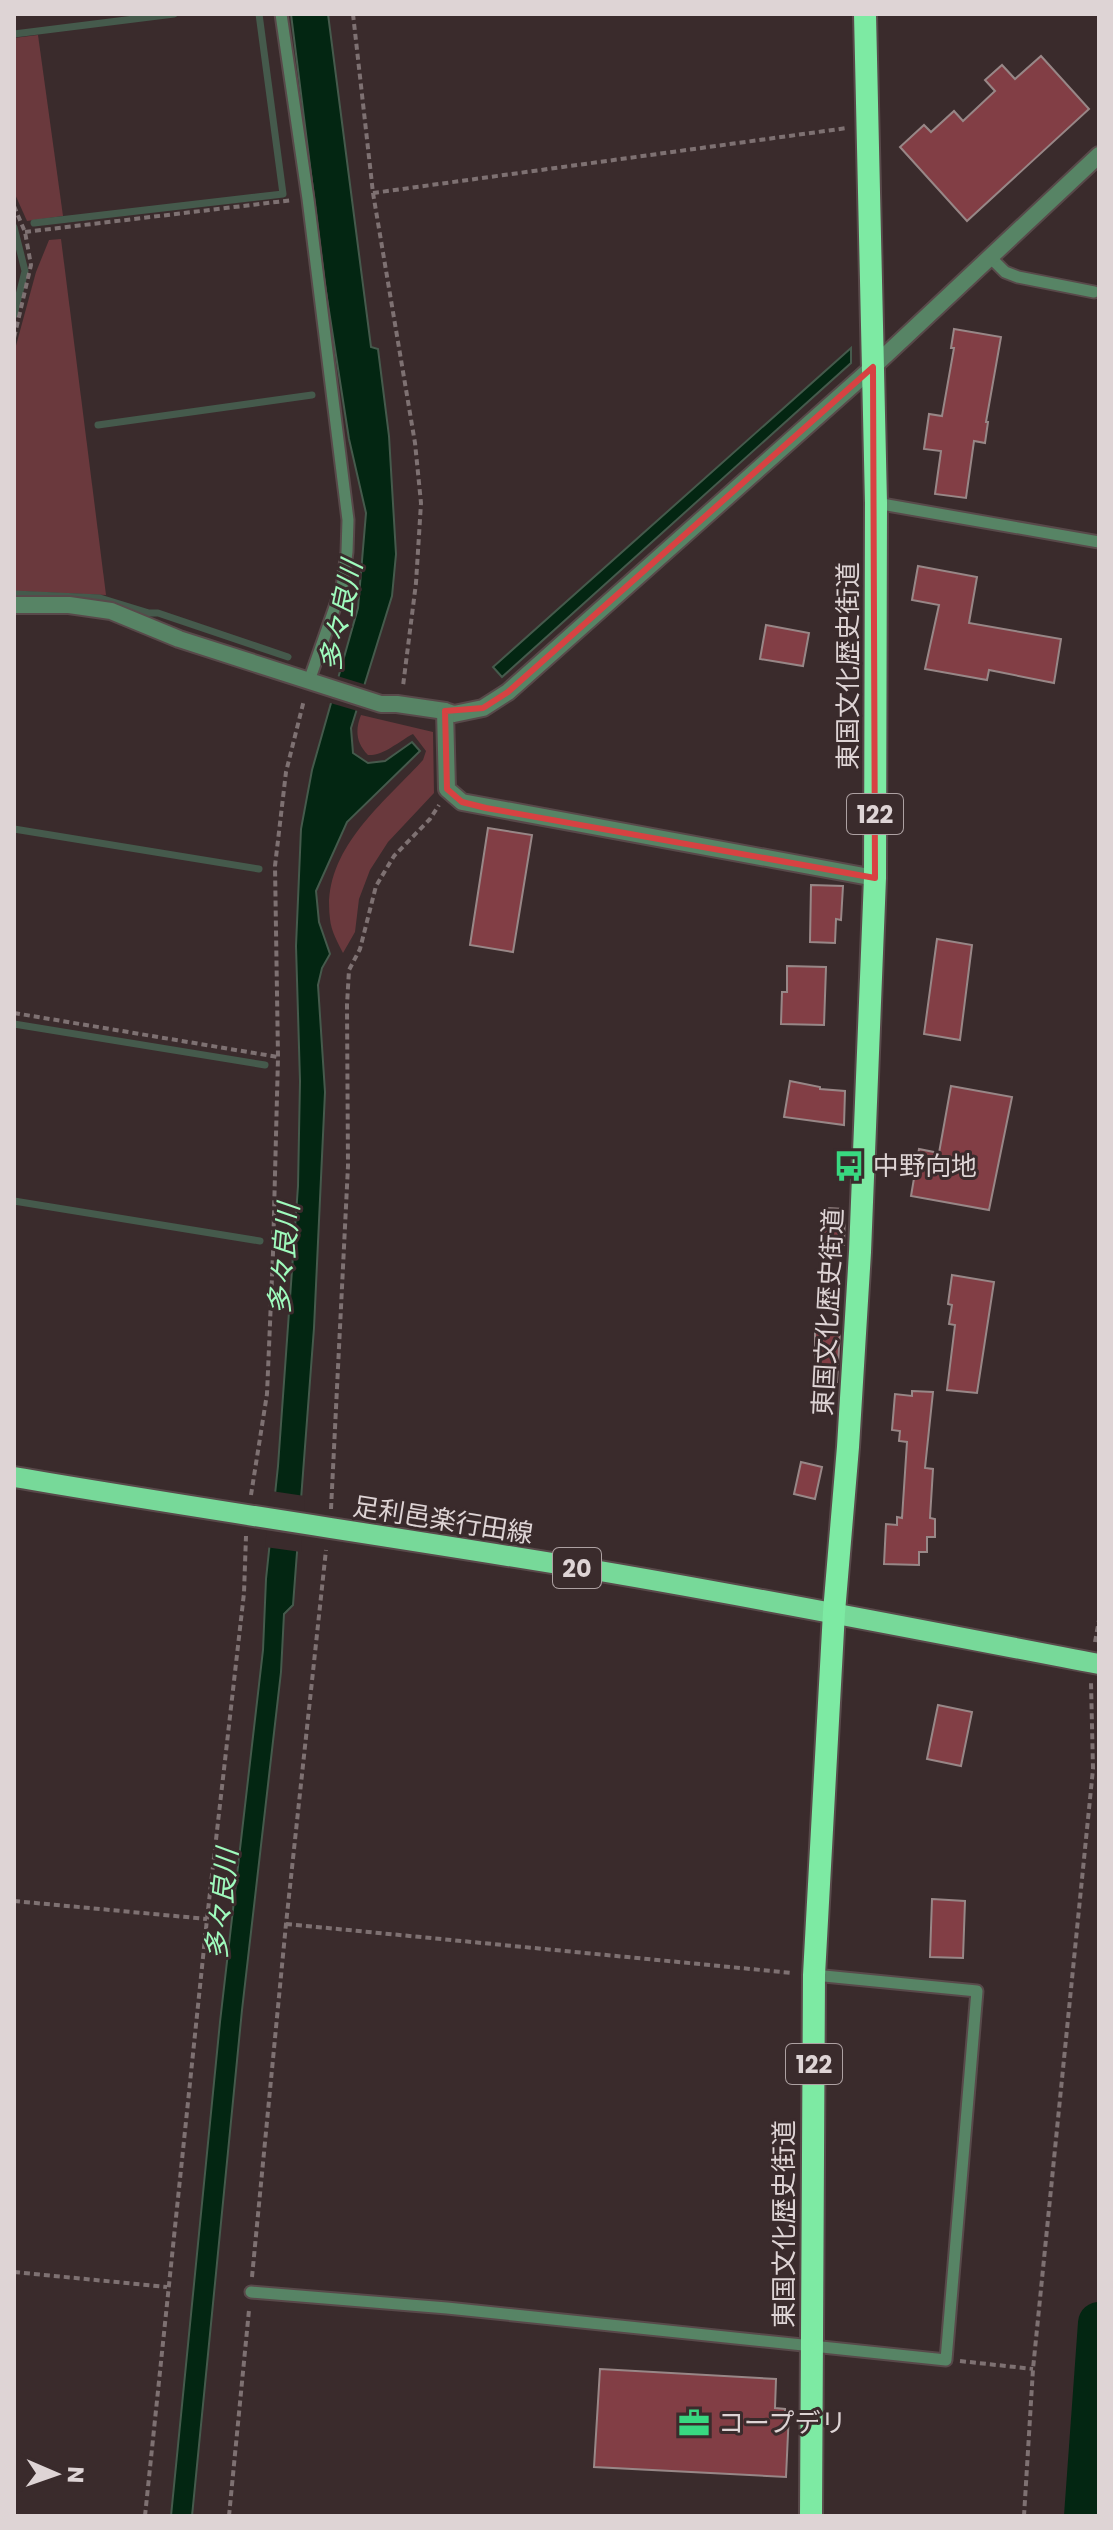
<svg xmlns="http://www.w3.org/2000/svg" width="1113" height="2530" viewBox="0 0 1113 2530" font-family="Poppins,'Noto Sans JP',sans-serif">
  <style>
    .green { fill: #6a393d }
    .water { fill: #032612; stroke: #455a4c; stroke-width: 2 }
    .pier { fill: #3a2b2c }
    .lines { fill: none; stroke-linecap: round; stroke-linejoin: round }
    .stream { stroke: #455a4c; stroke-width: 7 }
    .river { stroke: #032612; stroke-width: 42 }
    .building { fill: #823e45; stroke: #988787; stroke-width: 2 }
    .service-casing { stroke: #58494a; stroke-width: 15 }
    .minor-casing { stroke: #58494a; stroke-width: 20 }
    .primary-casing { stroke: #58494a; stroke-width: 24 }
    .trunk-casing { stroke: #58494a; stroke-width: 26 }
    .path { stroke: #7e7172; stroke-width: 4; stroke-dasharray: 6 4; stroke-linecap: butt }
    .service { stroke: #578465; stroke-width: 11 }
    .minor { stroke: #578465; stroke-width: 16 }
    .primary { stroke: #77d999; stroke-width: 20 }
    .trunk { stroke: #7deaa3; stroke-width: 22 }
    .marked { fill: none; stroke: #d74242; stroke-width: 6; stroke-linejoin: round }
    .labels { text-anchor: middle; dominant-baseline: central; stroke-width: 6; stroke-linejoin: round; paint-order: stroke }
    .shield { fill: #3a2b2c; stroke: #ada1a2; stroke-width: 2 }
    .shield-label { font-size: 24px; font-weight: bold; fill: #ded4d5 }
    .street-label { font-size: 26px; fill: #ded4d5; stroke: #3a2b2c }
    .poi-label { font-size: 26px; fill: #ded4d5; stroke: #3a2b2c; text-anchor: start }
    .water-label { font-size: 28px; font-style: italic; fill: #9ffbbd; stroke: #3a2b2c }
  </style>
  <rect width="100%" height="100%" fill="#3a2b2c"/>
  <!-- green -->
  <g class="green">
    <path d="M38 35 63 216 27 221 14 192V38Z"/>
    <path d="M61 239 106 595 14 591V353L36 272 49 240Z"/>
    <path d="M361 715 433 732 434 793 388 842 370 870 359 899 355 932 343 953C338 943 331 931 330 919 321 851 382 805 423 760L426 751 413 734C399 741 384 756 368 755 356 743 355 730 361 715Z"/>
  </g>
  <!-- water -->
  <g class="water">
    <path d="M291 14H328L371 347 378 349 389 436 396 554 392 596 351 728 353 753 368 763 385 761 412 742 420 751 347 822 316 891 319 922 330 954 322 968 318 985 325 1092 314 1328 293 1605 284 1614 281 1672 242 2010 192 2516H171L220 2022 263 1650 266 1579 278 1466 298 1186 300 1081 296 946 301 829 312 770 358 608 366 513 349 439 325 285Z"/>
    <path d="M851 348V363L502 677 493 667Z"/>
  </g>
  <!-- pier -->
  <g class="pier">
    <path d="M334 675 370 686 361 712 327 702Z"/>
    <path d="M271 1491 305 1496 301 1552 265 1547Z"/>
  </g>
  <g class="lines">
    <!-- stream -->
    <g class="stream">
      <path d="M14 34 174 14"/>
      <path d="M34 223 283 194 259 14"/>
      <path d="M14 227 25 271 14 315"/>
      <path d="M98 425 312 395"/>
      <path d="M14 594 100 598 149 613H158L288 657"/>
      <path d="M14 829 259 869"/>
      <path d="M14 1024 265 1065"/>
      <path d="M14 1201 260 1241"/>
    </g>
    <!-- river -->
    <path class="river" d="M1085 2516 1099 2323"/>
  </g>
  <!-- building -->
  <g class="building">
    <path d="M1041 56 1089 109 967 221 900 147 924 125 931 132 954 111 963 121 995 91 985 80 1002 65 1015 79Z"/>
    <path d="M954 329 1001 337 986 422H988L985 443 974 441 966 498 935 494 941 451 924 449 929 414 942 416 954 348H951Z"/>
    <path d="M918 566 977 577 969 623 1061 639 1054 683 989 670 987 680 925 669 939 605 912 600Z"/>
    <path d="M766 625 809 633 803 666 760 659Z"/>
    <path d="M488 828 532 835 513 952 470 945Z"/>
    <path d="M811 885 843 886 841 920 836 919 835 943 810 942Z"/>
    <path d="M937 939 972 945 960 1040 924 1034Z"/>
    <path d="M787 966 826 967 824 1025 781 1024 782 992H787Z"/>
    <path d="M790 1081 820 1087V1089L845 1091 844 1125 784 1117Z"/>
    <path d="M951 1086 1012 1097 989 1210 911 1196 919 1149 939 1153Z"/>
    <path d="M825 1208 845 1209 844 1245 823 1244Z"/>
    <path d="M952 1275 994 1282 977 1393 947 1390 955 1325 949 1324 952 1305 948 1304Z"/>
    <path d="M815 1330 840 1331 837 1382 815 1381Z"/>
    <path d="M912 1391 933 1392 925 1468 933 1469 930 1518 935 1519V1537H927V1552H919V1565L884 1564 886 1524 897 1525V1517L902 1518 907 1442 899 1441 900 1431 892 1430 895 1394 912 1396Z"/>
    <path d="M801 1462 822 1467 815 1499 794 1494Z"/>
    <path d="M938 1705 972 1712 961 1766 927 1759Z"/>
    <path d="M932 1899 965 1901 963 1958 930 1957Z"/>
    <path d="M600 2369 776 2379 775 2408 785 2409V2412H789L786 2477 594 2467Z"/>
  </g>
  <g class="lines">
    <defs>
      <g id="service">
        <path d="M281 14 308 199 348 520 347 552 342 587 309 681"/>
        <path d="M991 258 1005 272 1018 277 1094 292"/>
        <path d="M876 503 1099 542"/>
        <path d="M251 2292 447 2308 946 2360 977 1991 814 1975"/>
      </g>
      <g id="minor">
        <path d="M14 605H69L111 611 179 639 381 704H397L445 711 454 714 483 708 508 692 873 367 1099 155"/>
        <path d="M445 711 447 789 462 802 875 878"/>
      </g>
      <path id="primary" d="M14 1477C201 1509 388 1536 576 1567 751 1596 925 1631 1099 1664"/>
      <path id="trunk" d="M811 2516 814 1975 834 1612 848 1447 860 1252 875 878 876 503 865 14"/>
    </defs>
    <!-- service casing -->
    <use href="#service" class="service-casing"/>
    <!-- minor casing -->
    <use href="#minor" class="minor-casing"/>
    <!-- primary casing -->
    <use href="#primary" class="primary-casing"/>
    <!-- trunk casing -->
    <use href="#trunk" class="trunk-casing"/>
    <!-- path -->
    <g class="path">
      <path d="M353 14 373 193 415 443 421 503 416 583 403 686"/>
      <path d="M373 193 847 128"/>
      <path d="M14 206 25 232 31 265 14 338"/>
      <path d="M25 232 293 200"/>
      <path d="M14 1013 278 1057"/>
      <path d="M251 1495 267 1394 273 1253 278 1057 275 866 286 772 304 700"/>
      <path d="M331 1509 348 1166 347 1005 349 970 360 949 376 886 394 856 430 819 439 805"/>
      <path d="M1095 1642 1099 1620"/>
      <path d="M14 1901 207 1919"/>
      <path d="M286 1924 792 1973"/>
      <path d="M14 2272 167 2287"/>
      <path d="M252 2277 286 1924 326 1550"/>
      <path d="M960 2361 1033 2369"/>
      <path d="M145 2516 207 1919 244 1593 246 1536"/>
      <path d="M229 2516 249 2310"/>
      <path d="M1024 2516 1033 2369 1093 1769 1091 1682"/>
    </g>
    <!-- service -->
    <use href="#service" class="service"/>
    <!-- minor -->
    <use href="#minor" class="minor"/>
    <!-- primary -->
    <use href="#primary" class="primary"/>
    <!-- trunk -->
    <use href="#trunk" class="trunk"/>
  </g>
  <!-- marked area -->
  <path class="marked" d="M873 367 875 878 486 808 462 802 447 789 445 711 483 708 508 692Z"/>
  <!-- icons -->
  <defs>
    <symbol id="bus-bare" viewBox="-9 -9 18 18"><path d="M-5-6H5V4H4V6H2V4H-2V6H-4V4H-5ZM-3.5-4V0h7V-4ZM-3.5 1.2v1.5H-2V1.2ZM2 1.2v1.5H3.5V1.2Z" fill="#38d880" stroke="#3a2b2c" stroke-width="2.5" paint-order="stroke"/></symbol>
    <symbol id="office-bare" viewBox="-9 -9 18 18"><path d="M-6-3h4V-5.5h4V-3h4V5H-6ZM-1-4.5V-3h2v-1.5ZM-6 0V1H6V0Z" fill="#38d880" stroke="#3a2b2c" stroke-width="2.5" paint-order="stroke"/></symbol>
  </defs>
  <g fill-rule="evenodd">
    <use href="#bus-bare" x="827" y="1144" width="44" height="44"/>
    <use href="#office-bare" x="672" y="2401" width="44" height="44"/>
  </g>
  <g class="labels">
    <!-- shield labels -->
    <g class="shield">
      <rect x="847" y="794" width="56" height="40" rx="6"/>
      <rect x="553" y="1548" width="48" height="40" rx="6"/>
      <rect x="786" y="2044" width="56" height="40" rx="6"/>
    </g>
    <g class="shield-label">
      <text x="875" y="814">122</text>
      <text x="577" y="1568">20</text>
      <text x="814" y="2064">122</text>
    </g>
    <!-- street labels -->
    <g class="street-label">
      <text transform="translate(848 666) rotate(-90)">東国文化歴史街道</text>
      <text transform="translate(828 1312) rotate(-87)">東国文化歴史街道</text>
      <text transform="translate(443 1520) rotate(9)">足利邑楽行田線</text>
      <text transform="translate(784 2224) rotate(-90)">東国文化歴史街道</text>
    </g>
    <!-- poi labels -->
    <g class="poi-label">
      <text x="873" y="1166">中野向地</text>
      <text x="718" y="2423">コープデリ</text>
    </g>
    <!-- water labels -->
    <g class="water-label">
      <text transform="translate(341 616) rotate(-78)">多々良川</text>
      <text transform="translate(284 1259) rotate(-85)">多々良川</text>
      <text transform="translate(222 1904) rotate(-84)">多々良川</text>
    </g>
  </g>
  <!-- border -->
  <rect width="1113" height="2530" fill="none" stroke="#ded4d5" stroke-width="32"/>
  <!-- north arrow -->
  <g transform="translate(56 2474) rotate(92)" stroke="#3a2b2c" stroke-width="6" paint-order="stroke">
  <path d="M0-6L14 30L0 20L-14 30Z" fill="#ded4d5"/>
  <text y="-12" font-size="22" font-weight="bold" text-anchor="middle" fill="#ded4d5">N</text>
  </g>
</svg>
